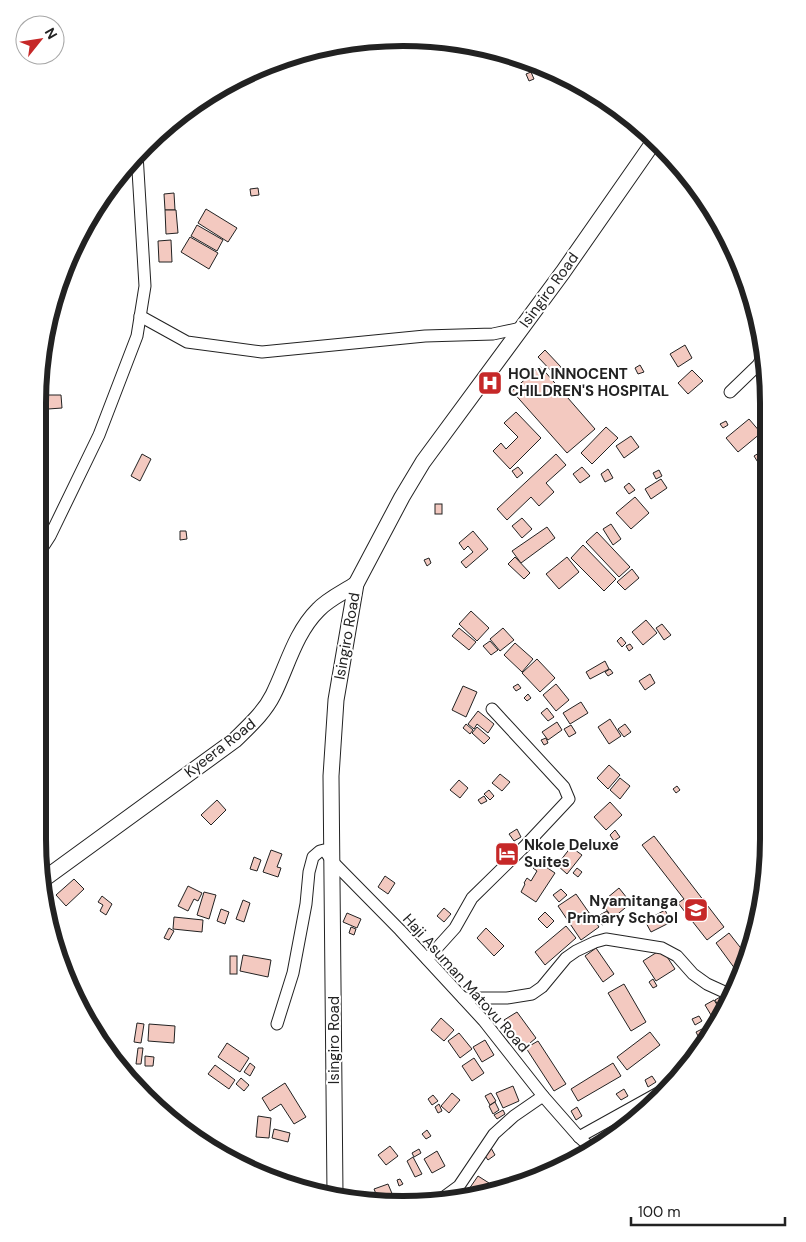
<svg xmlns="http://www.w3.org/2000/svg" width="806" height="1242" viewBox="0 0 806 1242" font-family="'DM Sans',sans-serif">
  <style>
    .building { fill: #f3c9c0; stroke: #222 }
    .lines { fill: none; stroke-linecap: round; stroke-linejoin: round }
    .minor-casing { stroke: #222; stroke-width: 13 }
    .major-casing { stroke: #222; stroke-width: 17 }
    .minor { stroke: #fff; stroke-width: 11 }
    .major { stroke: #fff; stroke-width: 15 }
    .labels { text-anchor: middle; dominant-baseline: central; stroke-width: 4; stroke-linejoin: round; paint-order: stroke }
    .street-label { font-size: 15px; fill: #222; stroke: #fff }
    .poi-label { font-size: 15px; font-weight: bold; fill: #222; stroke: #fff; text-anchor: start }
    .rim { fill: none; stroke: #222; stroke-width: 6 }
  </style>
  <rect width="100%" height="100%" fill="#fff"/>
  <!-- building -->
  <g class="building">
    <path d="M531 72 534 79 529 81 526 74Z"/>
    <path d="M258 188 259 195 251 196 250 189Z"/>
    <path d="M174 193 175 210H165L164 194Z"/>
    <path d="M206 209 237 228 228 242 198 223Z"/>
    <path d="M165 210H176L178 233 166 234Z"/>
    <path d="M197 225 223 240 217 251 191 236Z"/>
    <path d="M190 237 218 253 209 269 181 252Z"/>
    <path d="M171 240 172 262H159L158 241Z"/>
    <path d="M685 345 692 358 678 367 670 354Z"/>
    <path d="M545 350 561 367 554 374 538 357Z"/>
    <path d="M640 365 644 372 638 374 635 368Z"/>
    <path d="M540 366 595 429 567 453 512 391Z"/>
    <path d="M692 370 703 381 688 394 678 383Z"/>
    <path d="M47 395H61L62 408 48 409Z"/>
    <path d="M766 398 768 399V408L762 405Z"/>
    <path d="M516 412 541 438 510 469 493 451 501 443 506 449 518 437 504 423Z"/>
    <path d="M749 419 761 433 738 452 726 438Z"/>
    <path d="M726 421 728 425 723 428 720 424Z"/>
    <path d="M606 427 618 438 592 464 581 453Z"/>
    <path d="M631 436 639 447 624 458 616 446Z"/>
    <path d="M767 448V458L759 464 754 456Z"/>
    <path d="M142 454 151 459 140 481 131 476Z"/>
    <path d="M556 454 566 465 546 483 554 492 539 506 531 497 507 520 497 509Z"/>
    <path d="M518 467 523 473 517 478 512 471Z"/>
    <path d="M582 467 590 476 580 483 573 474Z"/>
    <path d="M608 469 613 478 605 482 601 474Z"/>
    <path d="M659 470 662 476 656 479 653 473Z"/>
    <path d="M661 479 667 488 651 499 645 489Z"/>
    <path d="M629 483 635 490 629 494 624 487Z"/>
    <path d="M635 497 649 513 631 529 616 513Z"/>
    <rect x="435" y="504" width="7" height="10"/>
    <path d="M522 518 532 529 522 538 512 526Z"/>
    <path d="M611 524 621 539 613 545 603 529Z"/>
    <path d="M547 527 555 538 521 563 512 551Z"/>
    <path d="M180 531H186L187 539 180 540Z"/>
    <path d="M473 531 488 549 466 568 461 562 473 552 468 546 464 550 459 543Z"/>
    <path d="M597 532 630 567 619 577 586 542Z"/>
    <path d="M583 545 616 579 604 591 571 558Z"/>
    <path d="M515 557 530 573 524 579 508 564Z"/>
    <path d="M567 557 579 572 559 589 546 574Z"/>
    <path d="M429 558 431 563 427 566 424 560Z"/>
    <path d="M632 569 639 578 625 590 617 582Z"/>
    <path d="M471 611 489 628 477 641 459 624Z"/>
    <path d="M646 620 657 633 643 645 632 632Z"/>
    <path d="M662 624 671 635 664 640 656 628Z"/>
    <path d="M459 628 476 642 469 650 452 636Z"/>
    <path d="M503 628 514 640 500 651 490 639Z"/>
    <path d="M621 637 626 643 622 647 617 641Z"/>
    <path d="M490 641 498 650 491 655 483 646Z"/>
    <path d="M515 643 533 659 522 672 504 655Z"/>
    <path d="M630 644 633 648 629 651 626 646Z"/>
    <path d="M537 659 555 678 540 692 522 673Z"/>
    <path d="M605 661 609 669 590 679 586 672Z"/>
    <path d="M610 669 613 673 608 676 605 672Z"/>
    <path d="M650 674 655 683 645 690 639 681Z"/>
    <path d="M518 684 521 688 516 691 513 687Z"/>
    <path d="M556 684 569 700 556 711 543 695Z"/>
    <path d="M463 686 477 692 466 717 452 710Z"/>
    <path d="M528 694 531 698 527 701 524 698Z"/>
    <path d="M581 702 588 713 570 724 563 713Z"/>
    <path d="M547 708 554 717 548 721 541 713Z"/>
    <path d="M478 711 494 724 488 733 477 724 474 729 468 724Z"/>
    <path d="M610 719 621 736 609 744 598 727Z"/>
    <path d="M557 722 562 730 548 740 542 732Z"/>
    <path d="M466 724 473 730 470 734 463 728Z"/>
    <path d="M625 724 631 732 624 737 618 729Z"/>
    <path d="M571 725 576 733 569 737 564 729Z"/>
    <path d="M477 727 490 738 484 744 472 733Z"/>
    <path d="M546 738 548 743 544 745 541 740Z"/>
    <path d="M609 765 620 775 608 789 597 778Z"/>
    <path d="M500 774 510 782 502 791 492 783Z"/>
    <path d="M620 778 630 786 620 799 610 790Z"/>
    <path d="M459 780 468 788 460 798 450 790Z"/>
    <path d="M677 786 680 790 676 793 673 789Z"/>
    <path d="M489 790 494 796 490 800 484 794Z"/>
    <path d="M484 796 487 801 481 804 478 800Z"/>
    <path d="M217 800 226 810 211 825 201 815Z"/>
    <path d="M610 802 622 815 606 830 594 817Z"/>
    <path d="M517 829 521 837 514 841 509 834Z"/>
    <path d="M615 830 620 837 614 841 610 835Z"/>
    <path d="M654 836 724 927 707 940 678 903 684 899 642 845Z"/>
    <path d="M571 847 582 855 567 874 557 865Z"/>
    <path d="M271 850 282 854 277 867 281 868 278 877 263 872Z"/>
    <path d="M254 857 261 860 257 871 250 869Z"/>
    <path d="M537 861 555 873 536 902 521 892 525 884 524 883 527 878 531 881 537 871 533 868Z"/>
    <path d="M577 868 582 872 578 877 573 873Z"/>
    <path d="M385 876 395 883 388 894 378 887Z"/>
    <path d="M74 879 84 889 66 906 56 895Z"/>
    <path d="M188 886 202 893 198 901 194 899 188 911 178 906Z"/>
    <path d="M619 888 631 903 613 918 601 903Z"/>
    <path d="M561 889 567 895 559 902 553 895Z"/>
    <path d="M204 892 216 895 209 919 197 915Z"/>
    <path d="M576 894 599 927 581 940 558 906Z"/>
    <path d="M102 896 112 904 106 915 100 911 103 905 98 902Z"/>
    <path d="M243 900 250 903 244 922 236 919Z"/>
    <path d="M444 908 451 914 444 922 437 916Z"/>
    <path d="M221 909 229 912 225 924 217 921Z"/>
    <path d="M665 910 671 922 651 932 645 921Z"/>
    <path d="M607 911 612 920 602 925 596 917Z"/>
    <path d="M545 912 554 921 547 928 538 919Z"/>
    <path d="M347 913 361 919 357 928 343 922Z"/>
    <path d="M174 917 203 920 202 932 173 929Z"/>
    <path d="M566 926 576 938 545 965 535 952Z"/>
    <path d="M351 927 356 929 354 935 349 933Z"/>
    <path d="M169 928 174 931 169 940 164 938Z"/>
    <path d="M486 928 504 946 494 956 477 938Z"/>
    <path d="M729 933 747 956 741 977 716 943Z"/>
    <path d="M596 948 614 974 603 982 585 956Z"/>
    <path d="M662 949 675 969 656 981 643 961Z"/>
    <path d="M243 955 271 960 268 977 240 971Z"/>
    <rect x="230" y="956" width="7" height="18"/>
    <path d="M653 979 657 986 653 988 649 982Z"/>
    <path d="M624 984 646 1022 631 1031 608 993Z"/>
    <path d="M722 996 726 1002 719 1007 715 1000Z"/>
    <path d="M714 1000 721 1011 714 1020 705 1005Z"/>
    <path d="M517 1012 536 1038 524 1048 504 1020Z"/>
    <path d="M699 1016 702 1021 695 1025 692 1019Z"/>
    <path d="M441 1018 454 1030 444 1041 431 1030Z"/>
    <path d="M137 1023 144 1024 141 1043 134 1042Z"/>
    <path d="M149 1024 175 1026 174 1043 148 1041Z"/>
    <path d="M704 1028 707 1033 701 1042 696 1032Z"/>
    <path d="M650 1032 660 1045 627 1070 617 1057Z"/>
    <path d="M459 1033 472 1049 460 1058 448 1041Z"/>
    <path d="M485 1040 494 1055 482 1062 473 1047Z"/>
    <path d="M538 1041 566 1084 554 1091 526 1048Z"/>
    <path d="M227 1043 249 1058 240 1072 218 1057Z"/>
    <path d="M138 1048H143L141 1064H136Z"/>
    <path d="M145 1056 154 1057 153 1066H145Z"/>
    <path d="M474 1058 484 1073 472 1081 462 1066Z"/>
    <path d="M250 1063 255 1067 250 1076 244 1072Z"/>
    <path d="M613 1063 621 1076 578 1101 571 1089Z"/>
    <path d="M215 1065 235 1080 229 1089 208 1074Z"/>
    <path d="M652 1076 656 1082 648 1087 645 1080Z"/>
    <path d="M241 1078 249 1085 244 1091 236 1084Z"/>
    <path d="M285 1083 306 1117 294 1124 281 1104 270 1111 262 1098Z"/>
    <path d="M513 1086 519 1101 503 1108 496 1093Z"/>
    <path d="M624 1089 628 1096 621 1100 616 1094Z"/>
    <path d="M452 1093 460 1100 449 1113 441 1106Z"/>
    <path d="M491 1093 496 1101 490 1105 485 1096Z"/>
    <path d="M433 1095 438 1101 432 1105 428 1099Z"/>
    <path d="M495 1102 499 1110 493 1114 489 1106Z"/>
    <path d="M439 1104 442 1111 438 1113 435 1107Z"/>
    <path d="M577 1107 582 1116 576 1120 571 1111Z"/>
    <path d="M503 1110 505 1114 497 1119 494 1115Z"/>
    <path d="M258 1116 271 1118 269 1138 256 1137Z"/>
    <path d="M274 1129 290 1133 288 1142 272 1138Z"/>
    <path d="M427 1130 431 1136 426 1139 422 1134Z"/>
    <path d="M390 1146 398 1156 386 1165 378 1155Z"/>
    <path d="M491 1148 495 1155 488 1160 483 1153Z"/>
    <path d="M419 1149 421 1153 414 1157 412 1153Z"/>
    <path d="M437 1151 445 1166 432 1173 424 1159Z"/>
    <path d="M413 1157 422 1174 415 1177 407 1161Z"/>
    <path d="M478 1176 489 1183 481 1194 477 1195 469 1189Z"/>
    <path d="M400 1179 403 1184 399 1186 397 1180Z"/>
    <path d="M388 1184 396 1203 379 1201 374 1189Z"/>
  </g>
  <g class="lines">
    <defs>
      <g id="minor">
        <path d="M140 316 187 342 262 352 425 336 493 334 521 328"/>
        <path d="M730 392 758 365 764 354"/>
        <path d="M39 553 50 536 99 435 137 336 145 286 137 154"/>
        <path d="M427 959 455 928 472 898 524 847 569 799 564 787 492 709"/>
        <path d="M463 998H507L532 994 542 987 566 958 576 951 595 942 606 939 662 948 677 956 693 974 707 984 731 995"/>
        <path d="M277 1024 293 973 306 904 309 872 313 857 320 851 324 850 333 862 400 930 484 1021 543 1096 579 1137 592 1149"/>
        <path d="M579 1137 669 1087"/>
        <path d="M440 1200 459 1186 494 1134 514 1116 543 1096"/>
      </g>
      <g id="major">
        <path d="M44 879 235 740C249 726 264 713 273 695 287 667 295 633 318 610 328 599 344 592 356 584"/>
        <path d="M335 1193 331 776 336 700 356 584 402 497 423 462 563 272 655 140"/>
      </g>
    </defs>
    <!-- minor casing -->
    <use href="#minor" class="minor-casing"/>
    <!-- major casing -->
    <use href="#major" class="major-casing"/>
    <!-- minor -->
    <use href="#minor" class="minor"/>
    <!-- major -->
    <use href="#major" class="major"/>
  </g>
  <!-- icons -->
  <defs>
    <symbol id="hospital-square" viewBox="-11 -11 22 22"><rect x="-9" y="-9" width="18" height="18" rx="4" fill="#c62828" stroke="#fff"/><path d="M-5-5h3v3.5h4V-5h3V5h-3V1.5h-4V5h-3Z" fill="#fff"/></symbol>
    <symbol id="hotel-square" viewBox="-11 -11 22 22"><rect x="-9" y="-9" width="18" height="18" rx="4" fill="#c62828" stroke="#fff"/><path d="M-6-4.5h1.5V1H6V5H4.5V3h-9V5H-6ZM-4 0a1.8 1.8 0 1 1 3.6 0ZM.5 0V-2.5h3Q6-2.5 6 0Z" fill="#fff"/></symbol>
    <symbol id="school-square" viewBox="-11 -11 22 22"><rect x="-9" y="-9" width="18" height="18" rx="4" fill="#c62828" stroke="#fff"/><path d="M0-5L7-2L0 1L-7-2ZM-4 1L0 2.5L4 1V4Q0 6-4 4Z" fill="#fff"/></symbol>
  </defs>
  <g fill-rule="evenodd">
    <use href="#hospital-square" x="476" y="369" width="28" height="28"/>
    <use href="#hotel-square" x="493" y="840" width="28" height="28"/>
    <use href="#school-square" x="682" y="896" width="28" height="28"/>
  </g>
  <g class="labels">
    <!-- street labels -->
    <g class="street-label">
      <text transform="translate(549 290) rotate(-54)">Isingiro Road</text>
      <text transform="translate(347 636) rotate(-80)">Isingiro Road</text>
      <text transform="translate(220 748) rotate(-38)">Kyeera Road</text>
      <text transform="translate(466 983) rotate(48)">Haji Asuman Matovu Road</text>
      <text transform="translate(334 1040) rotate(-90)">Isingiro Road</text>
    </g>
    <!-- poi labels -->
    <g class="poi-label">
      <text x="508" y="374">HOLY INNOCENT<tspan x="508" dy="17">CHILDREN'S HOSPITAL</tspan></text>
      <text x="524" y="845">Nkole Deluxe<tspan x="524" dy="17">Suites</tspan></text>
      <text x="678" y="901" text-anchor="end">Nyamitanga<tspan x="678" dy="17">Primary School</tspan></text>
    </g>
  </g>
  <!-- crop -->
  <path d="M0 0H806V1242H0ZM403 46H403A357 357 0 0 1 760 403V839A357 357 0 0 1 403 1196H403A357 357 0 0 1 46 839V403A357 357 0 0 1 403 46Z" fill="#fff" fill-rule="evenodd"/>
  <path class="rim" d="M403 46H403A357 357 0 0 1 760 403V839A357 357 0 0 1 403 1196H403A357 357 0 0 1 46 839V403A357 357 0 0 1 403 46Z"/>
  <!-- north arrow -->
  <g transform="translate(40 40) rotate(60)"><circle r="24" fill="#ffffff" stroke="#a7a7a7"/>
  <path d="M0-4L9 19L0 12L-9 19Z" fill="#c62828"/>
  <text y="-8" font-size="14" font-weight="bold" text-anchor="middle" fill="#222222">N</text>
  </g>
  <!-- scale -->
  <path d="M631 1217v8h154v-8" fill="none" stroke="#222222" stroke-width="2.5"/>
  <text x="638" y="1217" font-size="15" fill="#222222" stroke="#ffffff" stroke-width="4" paint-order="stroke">100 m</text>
</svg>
